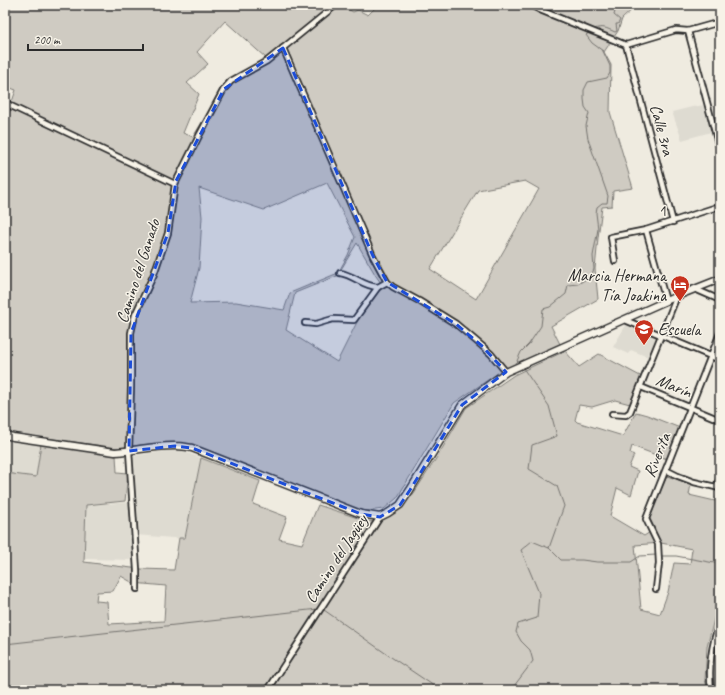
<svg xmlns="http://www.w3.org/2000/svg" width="725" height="695" viewBox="0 0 725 695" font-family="Caveat,sans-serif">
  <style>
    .built { fill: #dedbd1 }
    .green { fill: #cfcbc2; stroke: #7d7b76; fill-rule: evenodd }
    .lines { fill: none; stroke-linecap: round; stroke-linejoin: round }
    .stream { stroke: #74726e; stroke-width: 1 }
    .street-casing { stroke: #2b2b2b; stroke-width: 8 }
    .secondary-casing { stroke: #2b2b2b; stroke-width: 9 }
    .street { stroke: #f7f3e8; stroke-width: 4.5 }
    .secondary { stroke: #f7f3e8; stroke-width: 6 }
    .marked { fill: #1d4ed8; fill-opacity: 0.2; stroke: #1d4ed8; stroke-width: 3; stroke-dasharray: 8 5; stroke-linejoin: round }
    .labels { text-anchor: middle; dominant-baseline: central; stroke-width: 3; stroke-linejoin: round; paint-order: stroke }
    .street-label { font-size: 17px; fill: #2b2b2b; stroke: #f7f3e8 }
    .poi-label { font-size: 17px; fill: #2b2b2b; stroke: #f7f3e8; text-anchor: end }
  </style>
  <rect width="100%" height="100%" fill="#efebe0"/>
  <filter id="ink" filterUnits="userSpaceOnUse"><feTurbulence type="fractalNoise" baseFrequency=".025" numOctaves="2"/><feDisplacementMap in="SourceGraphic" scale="8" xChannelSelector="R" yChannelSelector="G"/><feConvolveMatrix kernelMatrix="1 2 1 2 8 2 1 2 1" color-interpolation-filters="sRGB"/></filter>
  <g filter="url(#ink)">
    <!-- built -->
    <g class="built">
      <path d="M705 105 711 132 682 140 672 112 692 107Z"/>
      <path d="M626 325 656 337 648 357 631 350 628 354 613 347Z"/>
      <path d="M5 436 41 444 36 478 5 473Z"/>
      <path d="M177 449 201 458 185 539 136 535 137 560 84 559 86 505 134 502 132 456Z"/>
      <path d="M720 634V690H716L715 679 714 659Z"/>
    </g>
    <!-- green -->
    <g class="green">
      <path d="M5 5H340L353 12 358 10 368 15 378 5H637L622 19 618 31 604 52 611 65 610 112 633 188 613 191 612 206 602 207 598 238 595 269 598 299 551 326 560 344 501 371 454 403 397 498 384 509 359 512 193 446 150 444 118 448 23 435 5 431V122L16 90 5 86 9 63 5 59ZM225 21 267 59 225 84 193 137 183 133 199 94 187 83 208 64 197 52ZM525 181 539 189 476 299 430 269 478 190ZM327 183 355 237 348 255 338 273 290 293 284 310 236 302 190 303 199 268 202 217 199 188 264 210ZM357 243 376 276 383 286 358 320 337 362 286 330 295 293 337 276Z"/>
      <path d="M565 351 579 367 599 354 642 377 630 404 615 400 592 407 579 405 575 420 577 422 623 436 636 412 647 415 680 428 667 459 632 446 630 453 634 455 629 467 638 471 631 495 617 488 610 516 644 536 655 529 649 517 667 476 691 484 689 495 715 501 719 491H720V601L717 607 707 647 705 680 708 690H5V473L36 477 41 444 79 449 116 456 117 472 128 473 125 501 86 505 84 562 140 569 174 570 179 538H185L201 458 260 481 253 504 287 517 279 539 302 544 318 505 367 521 379 522 402 507 414 493 439 454 466 408 514 375ZM661 543 692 549 690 564 674 563 668 592 660 614 641 609 635 545ZM121 576 133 583 166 586 164 621 109 624 107 602 96 601 97 592 113 591Z"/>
    </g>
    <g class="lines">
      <!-- stream -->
      <g class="stream">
        <path d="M594 29C603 26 606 28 615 32L617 31 616 24H618L620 20 614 15 616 8 614 6H606L604 5"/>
        <path d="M519 363 517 361 521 352 529 344 541 326 543 309 550 307 566 294 568 285 578 284 591 276 594 269 593 256 598 229 596 213 597 207 602 203H607L608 196 588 139 586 126 589 113 585 107 584 99V90L588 82 607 78 610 73V66L603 51 592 43 586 35 590 32"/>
        <path d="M549 548 561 560H582L597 562H631L640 556 656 555"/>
        <path d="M661 556H676L720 564"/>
        <path d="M322 610H324L388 655 440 690"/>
        <path d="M5 644 318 609"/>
        <path d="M513 690 514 686 533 661 530 650 521 641 516 632 518 624 537 618 539 593 521 550 532 541 549 548 564 506 557 486 529 469 532 445 557 436 549 406 523 368"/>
      </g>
      <defs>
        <g id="street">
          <path d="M531 5 540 10 626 45 676 30 688 31 720 22"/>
          <path d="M688 31 720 151"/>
          <path d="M626 45 673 222"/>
          <path d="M283 48 373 256 387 282 393 287 419 301 456 324 482 346 491 354 506 372"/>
          <path d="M5 100 9 105 175 184"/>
          <path d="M5 112 9 105"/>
          <path d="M646 230 666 301"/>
          <path d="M615 261 611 237 646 230 720 206"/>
          <path d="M340 273C354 275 364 287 378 287"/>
          <path d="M695 289 720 300"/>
          <path d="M625 320 720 360"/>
          <path d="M305 323 316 324 333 319 354 320 378 287 387 282"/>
          <path d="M641 387 720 420"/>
          <path d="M612 414 626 415 630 412 677 296"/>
          <path d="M666 470 678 476 694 482 720 488"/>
          <path d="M716 487 720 478"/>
          <path d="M137 589V570L129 451 131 387V333L135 315 154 274 168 233 175 184 200 134 224 89 231 81 267 61 336 5"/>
          <path d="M656 589 659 563 658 544 646 519 720 333"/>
          <path d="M268 690 380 517"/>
          <path d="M711 690C708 666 712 643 720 621"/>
        </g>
        <path id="secondary" d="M5 435 13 437 115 452C135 451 156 445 176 446 181 446 187 447 192 448L361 514 380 517 388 513 400 505 410 490 462 405 506 372 677 296 720 279"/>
      </defs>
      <!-- street casing -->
      <use href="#street" class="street-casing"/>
      <!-- secondary casing -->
      <use href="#secondary" class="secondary-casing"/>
      <!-- street -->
      <use href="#street" class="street"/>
      <!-- secondary -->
      <use href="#secondary" class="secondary"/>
    </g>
  </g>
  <!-- marked area -->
  <path class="marked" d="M283 48 373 256 387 282 456 324 482 346 506 372 462 405 410 490 400 505 380 517 361 514 192 448 175 446 129 451 131 333 168 233 176 181 224 89Z"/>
  <!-- icons -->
  <defs>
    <symbol id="hotel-pin" viewBox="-11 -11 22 30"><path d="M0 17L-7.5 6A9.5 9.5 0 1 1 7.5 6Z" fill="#c8321e" stroke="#f7f3e8"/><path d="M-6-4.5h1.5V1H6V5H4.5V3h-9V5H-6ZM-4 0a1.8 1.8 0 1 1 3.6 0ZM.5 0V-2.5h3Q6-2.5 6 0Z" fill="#fff"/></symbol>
    <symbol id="school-pin" viewBox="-11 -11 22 30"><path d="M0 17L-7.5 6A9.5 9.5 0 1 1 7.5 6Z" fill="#c8321e" stroke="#f7f3e8"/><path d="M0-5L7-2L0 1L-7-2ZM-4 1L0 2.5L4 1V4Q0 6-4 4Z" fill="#fff"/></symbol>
  </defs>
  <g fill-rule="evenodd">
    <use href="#hotel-pin" x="669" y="274" width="22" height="30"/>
    <use href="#school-pin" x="633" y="318" width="22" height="30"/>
  </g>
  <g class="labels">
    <!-- street labels -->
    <g class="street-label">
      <text transform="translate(662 130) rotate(75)">Calle 3ra</text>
      <text transform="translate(662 211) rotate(-17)">1</text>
      <text transform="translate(138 271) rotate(-72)">Camino del Ganado</text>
      <text transform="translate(674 386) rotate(22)">Marín</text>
      <text transform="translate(657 455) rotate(-68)">Riverita</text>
      <text transform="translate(336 559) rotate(-57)">Camino del Jagüey</text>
    </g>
    <!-- poi labels -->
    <g class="poi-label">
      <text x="666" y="275">Marcia Hermana<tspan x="666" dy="20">Tía Joakina</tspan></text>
      <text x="658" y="329" text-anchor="start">Escuela</text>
    </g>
  </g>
  <!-- margin -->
  <rect width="725" height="695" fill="none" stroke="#f7f3e8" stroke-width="20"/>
  <rect x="10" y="10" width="705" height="675" fill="none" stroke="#2b2b2b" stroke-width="1.5" filter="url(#ink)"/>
  <!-- scale -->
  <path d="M28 44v6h115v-6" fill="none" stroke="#2b2b2b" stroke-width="2"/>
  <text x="34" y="44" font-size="12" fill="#2b2b2b" stroke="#f7f3e8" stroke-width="3" paint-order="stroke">200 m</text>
</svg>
